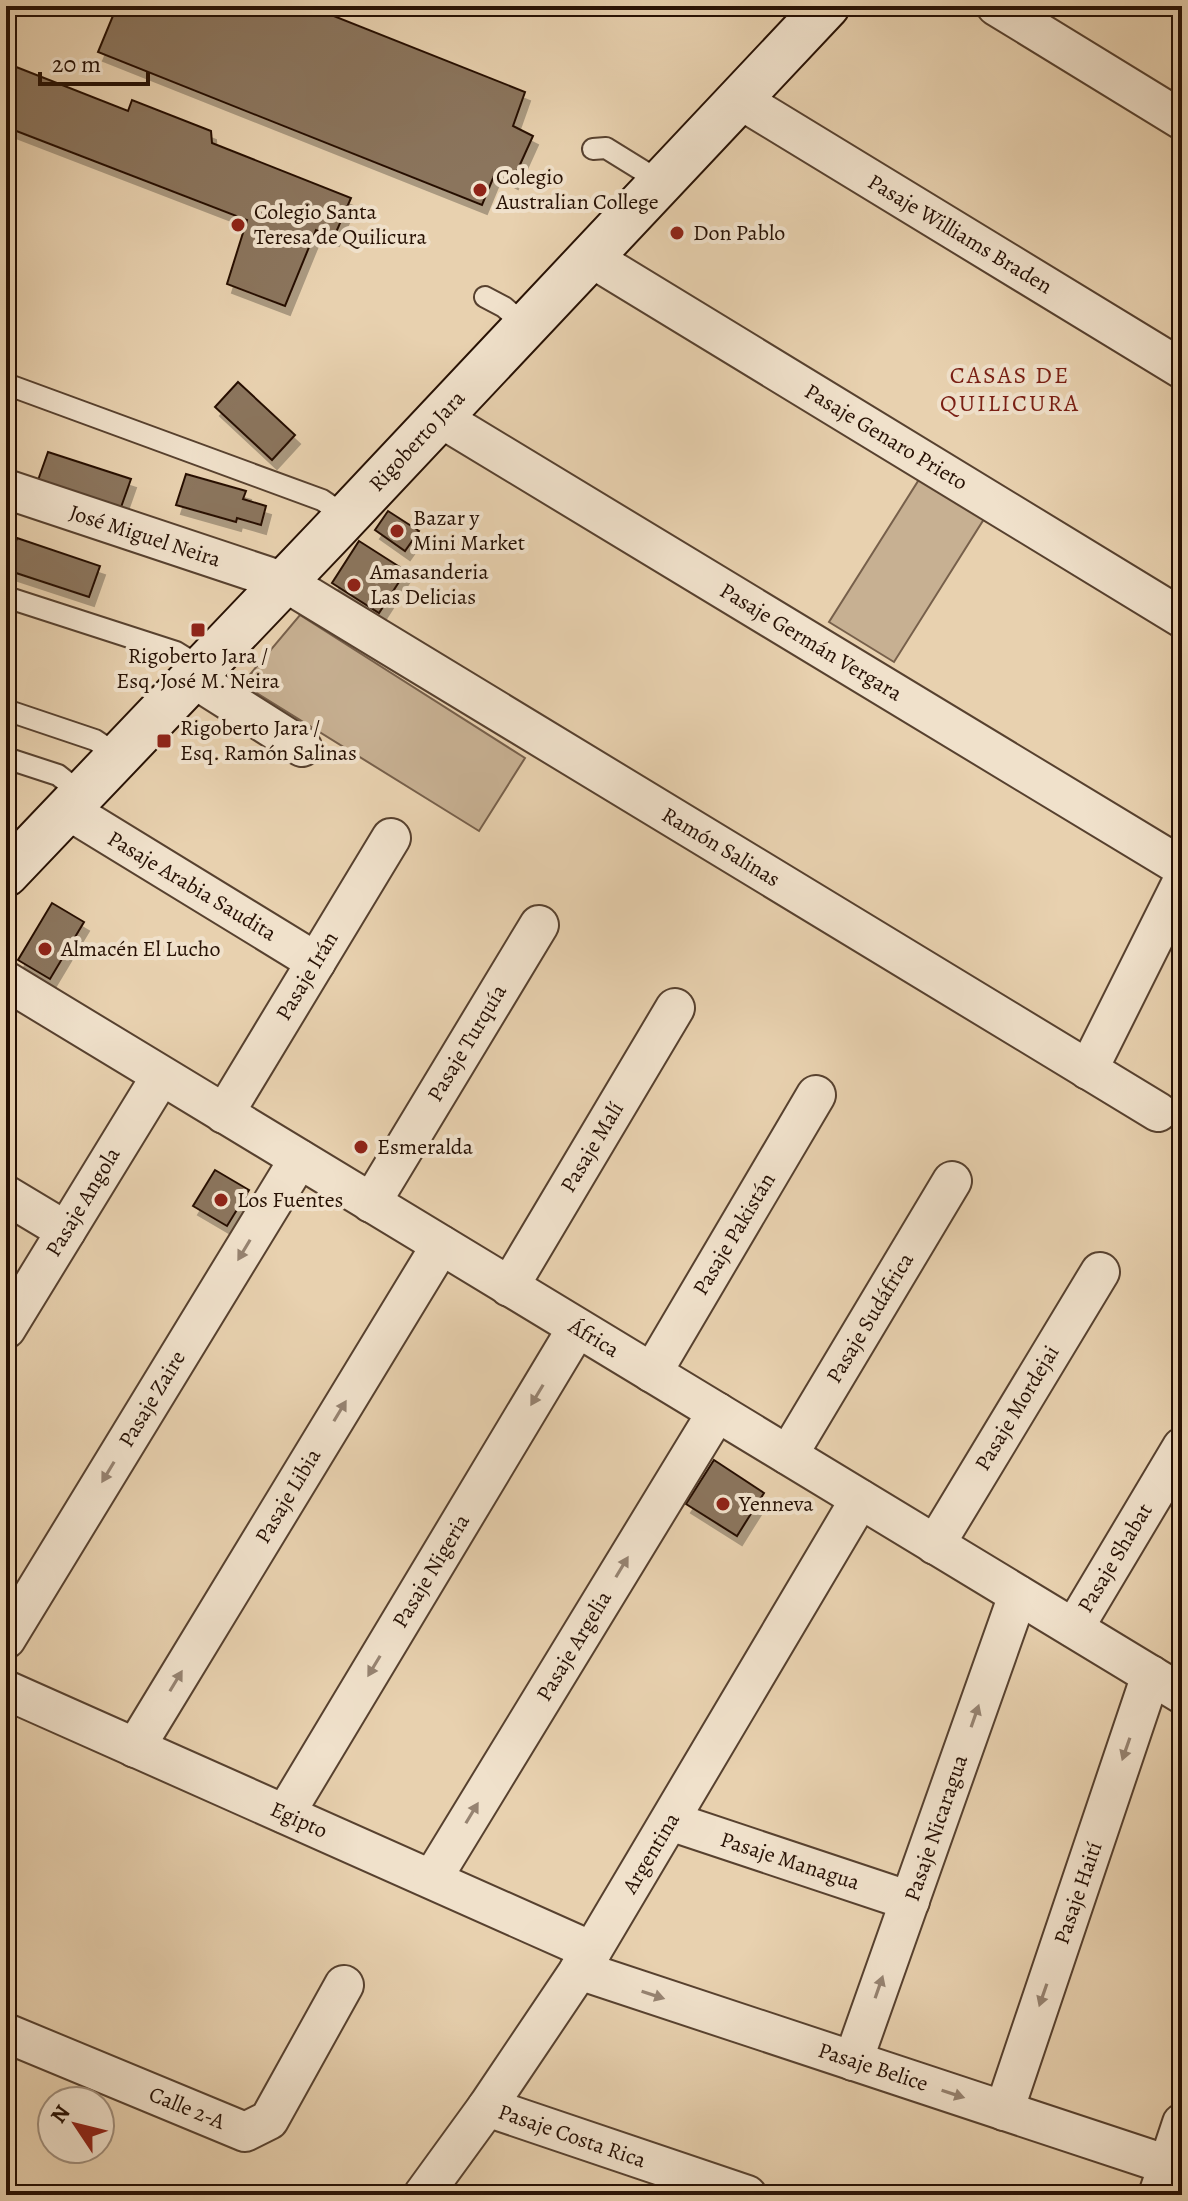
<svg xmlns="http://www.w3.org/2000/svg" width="1188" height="2201" viewBox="0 0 1188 2201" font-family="Alegreya,serif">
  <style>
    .green { fill: #c7b092; stroke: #77604b; stroke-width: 2 }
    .building { fill: #8b755d; stroke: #271104; stroke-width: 2; filter: url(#shadow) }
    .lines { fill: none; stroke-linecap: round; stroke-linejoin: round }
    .lane-casing { stroke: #57412f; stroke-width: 24 }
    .street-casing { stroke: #57412f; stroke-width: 42 }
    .secondary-casing { stroke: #271104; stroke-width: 48 }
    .lane { stroke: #f0e1cb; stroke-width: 20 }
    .street { stroke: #f0e1cb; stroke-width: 38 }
    .secondary { stroke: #f0e1cb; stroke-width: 44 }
    .oneway { fill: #968371 }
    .poi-dot { fill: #8f2418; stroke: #f0e1cb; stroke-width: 3 }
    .labels { text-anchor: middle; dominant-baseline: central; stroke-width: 8; stroke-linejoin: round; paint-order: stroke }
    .poi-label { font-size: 22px; fill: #271104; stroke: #f0e1cb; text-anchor: start }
    .street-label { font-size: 22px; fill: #271104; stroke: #f0e1cb }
    .neighbourhood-label { font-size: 24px; letter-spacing: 2px; fill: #7a1f14; stroke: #f0e1cb }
  </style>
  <defs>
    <filter id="shadow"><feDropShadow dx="5" dy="9" stdDeviation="0" flood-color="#0004"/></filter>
  </defs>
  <rect width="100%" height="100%" fill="#e8d1af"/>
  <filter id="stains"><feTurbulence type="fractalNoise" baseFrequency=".0025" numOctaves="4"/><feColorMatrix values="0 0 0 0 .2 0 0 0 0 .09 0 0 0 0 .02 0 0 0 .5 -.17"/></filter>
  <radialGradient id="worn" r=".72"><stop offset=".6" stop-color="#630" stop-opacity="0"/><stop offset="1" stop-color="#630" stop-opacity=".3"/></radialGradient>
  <!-- green -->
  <g class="green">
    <path d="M920 478 984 519 894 662 829 622Z"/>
    <path d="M300 615 525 758 479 831 242 684Z"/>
  </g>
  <!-- building -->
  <g class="building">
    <path d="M117 6H335L331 15 525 92 513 126 533 136 513 180 496 171 482 205 98 52Z"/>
    <path d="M6 63 128 111 132 100 211 131 212 143 351 198 334 237 316 230 285 306 227 284 247 220 6 127Z"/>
    <path d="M238 382 295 435 272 460 215 407Z"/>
    <path d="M48 452 131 479 120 510 37 483Z"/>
    <path d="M186 474 246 491 243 499 266 506 261 525 237 518 236 522 176 505Z"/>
    <path d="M388 511 419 531 405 551 375 530Z"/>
    <path d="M17 538 100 566 89 597 7 570Z"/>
    <path d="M359 541 406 571 379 613 332 583Z"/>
    <path d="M52 903 84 922 50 979 18 960Z"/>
    <path d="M215 1170 249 1190 227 1226 193 1206Z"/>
    <path d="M714 1460 764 1493 737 1536 686 1504Z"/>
  </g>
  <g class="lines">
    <defs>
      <g id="lane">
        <path d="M593 149 606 148 661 182"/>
        <path d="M485 297 504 307 526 326"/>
        <path d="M6 384 322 500 347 517"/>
        <path d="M6 597 176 652 202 668"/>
        <path d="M6 710 95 740 119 756"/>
        <path d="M6 758 58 775 82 794"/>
      </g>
      <g id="street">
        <path d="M996 6 1182 120"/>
        <path d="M739 99 1182 369"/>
        <path d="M590 257 1182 618"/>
        <path d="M439 417 1182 867"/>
        <path d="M6 489 285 582 1158 1112"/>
        <path d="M193 678 302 747"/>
        <path d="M68 810 316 962"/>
        <path d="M6 981 1182 1694"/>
        <path d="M1088 1070 1182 882"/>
        <path d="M224 1114 391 838"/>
        <path d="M6 1195 66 1231"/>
        <path d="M371 1203 539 925"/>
        <path d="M509 1287 675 1008"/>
        <path d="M6 1329 161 1076"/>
        <path d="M652 1373 816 1095"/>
        <path d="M788 1455 952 1181"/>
        <path d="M935 1545 1100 1272"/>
        <path d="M1074 1628 1182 1447"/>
        <path d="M6 1639 299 1159"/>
        <path d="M6 1690 592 1951"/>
        <path d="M135 1748 441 1245"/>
        <path d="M285 1814 577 1328"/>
        <path d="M670 1821 910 1901"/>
        <path d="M432 1879 717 1412"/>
        <path d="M579 1970 1168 2165"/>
        <path d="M6 2033 245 2132 269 2120 344 1985"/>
        <path d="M853 2061 1018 1595"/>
        <path d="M487 2107 747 2195"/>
        <path d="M1004 2111 1151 1675"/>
        <path d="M423 2195 487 2107 592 1951 860 1499"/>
        <path d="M1158 2195 1182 2123"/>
      </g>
      <path id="secondary" d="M6 874 332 532 827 6"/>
    </defs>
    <!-- lane casing -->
    <use href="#lane" class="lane-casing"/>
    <!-- street casing -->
    <use href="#street" class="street-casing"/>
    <!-- secondary casing -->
    <use href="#secondary" class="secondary-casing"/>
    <!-- lane -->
    <use href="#lane" class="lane"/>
    <!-- street -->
    <use href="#street" class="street"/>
    <!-- secondary -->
    <use href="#secondary" class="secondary"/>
  </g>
  <!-- one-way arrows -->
  <defs><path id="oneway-solid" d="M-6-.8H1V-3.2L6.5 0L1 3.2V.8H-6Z" transform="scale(2)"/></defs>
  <g class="oneway">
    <use href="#oneway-solid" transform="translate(244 1250) rotate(121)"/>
    <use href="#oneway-solid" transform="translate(537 1395) rotate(121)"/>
    <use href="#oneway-solid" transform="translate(340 1411) rotate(-59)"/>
    <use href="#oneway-solid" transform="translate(108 1472) rotate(121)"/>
    <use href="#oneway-solid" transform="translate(622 1567) rotate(-59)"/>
    <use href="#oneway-solid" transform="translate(374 1666) rotate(121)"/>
    <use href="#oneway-solid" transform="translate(176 1681) rotate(-59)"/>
    <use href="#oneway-solid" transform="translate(975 1716) rotate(-71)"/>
    <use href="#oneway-solid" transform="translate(1126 1749) rotate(109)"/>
    <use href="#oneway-solid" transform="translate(472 1813) rotate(-59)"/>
    <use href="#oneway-solid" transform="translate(879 1987) rotate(-71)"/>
    <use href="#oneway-solid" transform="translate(653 1995) rotate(18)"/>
    <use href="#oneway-solid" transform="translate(1043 1995) rotate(109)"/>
    <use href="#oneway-solid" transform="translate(953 2094) rotate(18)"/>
  </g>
  <!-- markers -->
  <g class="poi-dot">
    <circle cx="480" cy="190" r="8"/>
    <circle cx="238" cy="225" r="8"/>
    <circle cx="677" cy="233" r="8"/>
    <circle cx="397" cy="531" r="8"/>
    <circle cx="354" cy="585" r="8"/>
    <rect x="190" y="622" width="16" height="16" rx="4"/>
    <rect x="156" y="733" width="16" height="16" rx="4"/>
    <circle cx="45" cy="949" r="8"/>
    <circle cx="361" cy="1147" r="8"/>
    <circle cx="221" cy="1200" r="8"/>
    <circle cx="723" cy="1504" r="8"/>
  </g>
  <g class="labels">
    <!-- poi labels -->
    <g class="poi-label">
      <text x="496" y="177">Colegio<tspan x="496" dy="25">Australian College</tspan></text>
      <text x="254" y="212">Colegio Santa<tspan x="254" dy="25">Teresa de Quilicura</tspan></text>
      <text x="693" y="233">Don Pablo</text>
      <text x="413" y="518">Bazar y<tspan x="413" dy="25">Mini Market</tspan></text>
      <text x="370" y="572">Amasanderia<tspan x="370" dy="25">Las Delicias</tspan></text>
      <text x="198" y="656" text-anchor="middle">Rigoberto Jara /<tspan x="198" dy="25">Esq. José M. Neira</tspan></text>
      <text x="180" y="728">Rigoberto Jara /<tspan x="180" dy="25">Esq. Ramón Salinas</tspan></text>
      <text x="61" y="949">Almacén El Lucho</text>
      <text x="377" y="1147">Esmeralda</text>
      <text x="237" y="1200">Los Fuentes</text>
      <text x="739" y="1504">Yenneva</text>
    </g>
    <!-- street labels -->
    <g class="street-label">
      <text transform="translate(960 234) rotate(31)">Pasaje Williams Braden</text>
      <text transform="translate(886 437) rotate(31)">Pasaje Genaro Prieto</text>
      <text transform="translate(417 441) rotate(-47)">Rigoberto Jara</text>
      <text transform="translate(145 536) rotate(18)">José Miguel Neira</text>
      <text transform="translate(811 642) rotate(31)">Pasaje Germán Vergara</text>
      <text transform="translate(721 847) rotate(31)">Ramón Salinas</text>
      <text transform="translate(192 886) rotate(31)">Pasaje Arabia Saudita</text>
      <text transform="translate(307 976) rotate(-59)">Pasaje Irán</text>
      <text transform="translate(467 1043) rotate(-59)">Pasaje Turquía</text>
      <text transform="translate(592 1147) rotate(-59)">Pasaje Malí</text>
      <text transform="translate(83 1202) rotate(-59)">Pasaje Angola</text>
      <text transform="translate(734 1234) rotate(-59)">Pasaje Pakistán</text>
      <text transform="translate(870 1318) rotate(-59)">Pasaje Sudáfrica</text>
      <text transform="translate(594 1338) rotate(31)">África</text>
      <text transform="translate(152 1399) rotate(-59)">Pasaje Zaire</text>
      <text transform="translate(1017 1408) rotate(-59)">Pasaje Mordejai</text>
      <text transform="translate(288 1496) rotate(-59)">Pasaje Libia</text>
      <text transform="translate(1115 1558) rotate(-59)">Pasaje Shabat</text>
      <text transform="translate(431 1571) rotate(-59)">Pasaje Nigeria</text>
      <text transform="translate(574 1646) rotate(-59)">Pasaje Argelia</text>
      <text transform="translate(299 1820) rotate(24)">Egipto</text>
      <text transform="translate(936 1828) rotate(-71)">Pasaje Nicaragua</text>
      <text transform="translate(651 1853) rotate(-59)">Argentina</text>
      <text transform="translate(790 1861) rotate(18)">Pasaje Managua</text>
      <text transform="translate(1078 1893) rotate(-71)">Pasaje Haití</text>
      <text transform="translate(873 2067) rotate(18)">Pasaje Belice</text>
      <text transform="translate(187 2108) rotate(22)">Calle 2-A</text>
      <text transform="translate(572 2136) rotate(19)">Pasaje Costa Rica</text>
    </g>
    <!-- neighbourhood labels -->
    <g class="neighbourhood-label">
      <text x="1010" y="375">CASAS DE<tspan x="1010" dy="28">QUILICURA</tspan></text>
    </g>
  </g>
  <!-- margin -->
  <rect width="1188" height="2201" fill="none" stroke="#e8d1af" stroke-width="32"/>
  <rect x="8" y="8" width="1172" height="2185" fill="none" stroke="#271104" stroke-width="4"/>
  <rect x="16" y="16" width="1156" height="2169" fill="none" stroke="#271104" stroke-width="2"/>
  <!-- north arrow -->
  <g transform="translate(76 2125) rotate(305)"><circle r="38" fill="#f0e1cb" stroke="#a08e7b" stroke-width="2"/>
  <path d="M0-6L14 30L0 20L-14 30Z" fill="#8f2418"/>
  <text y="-12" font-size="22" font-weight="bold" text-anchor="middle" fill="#271104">N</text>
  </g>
  <!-- scale -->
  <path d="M40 72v12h108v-12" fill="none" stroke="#271104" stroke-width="4"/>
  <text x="52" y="72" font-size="24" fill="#271104" stroke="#f0e1cb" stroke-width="6" paint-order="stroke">20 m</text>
  <rect width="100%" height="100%" filter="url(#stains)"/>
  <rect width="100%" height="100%" fill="url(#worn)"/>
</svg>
